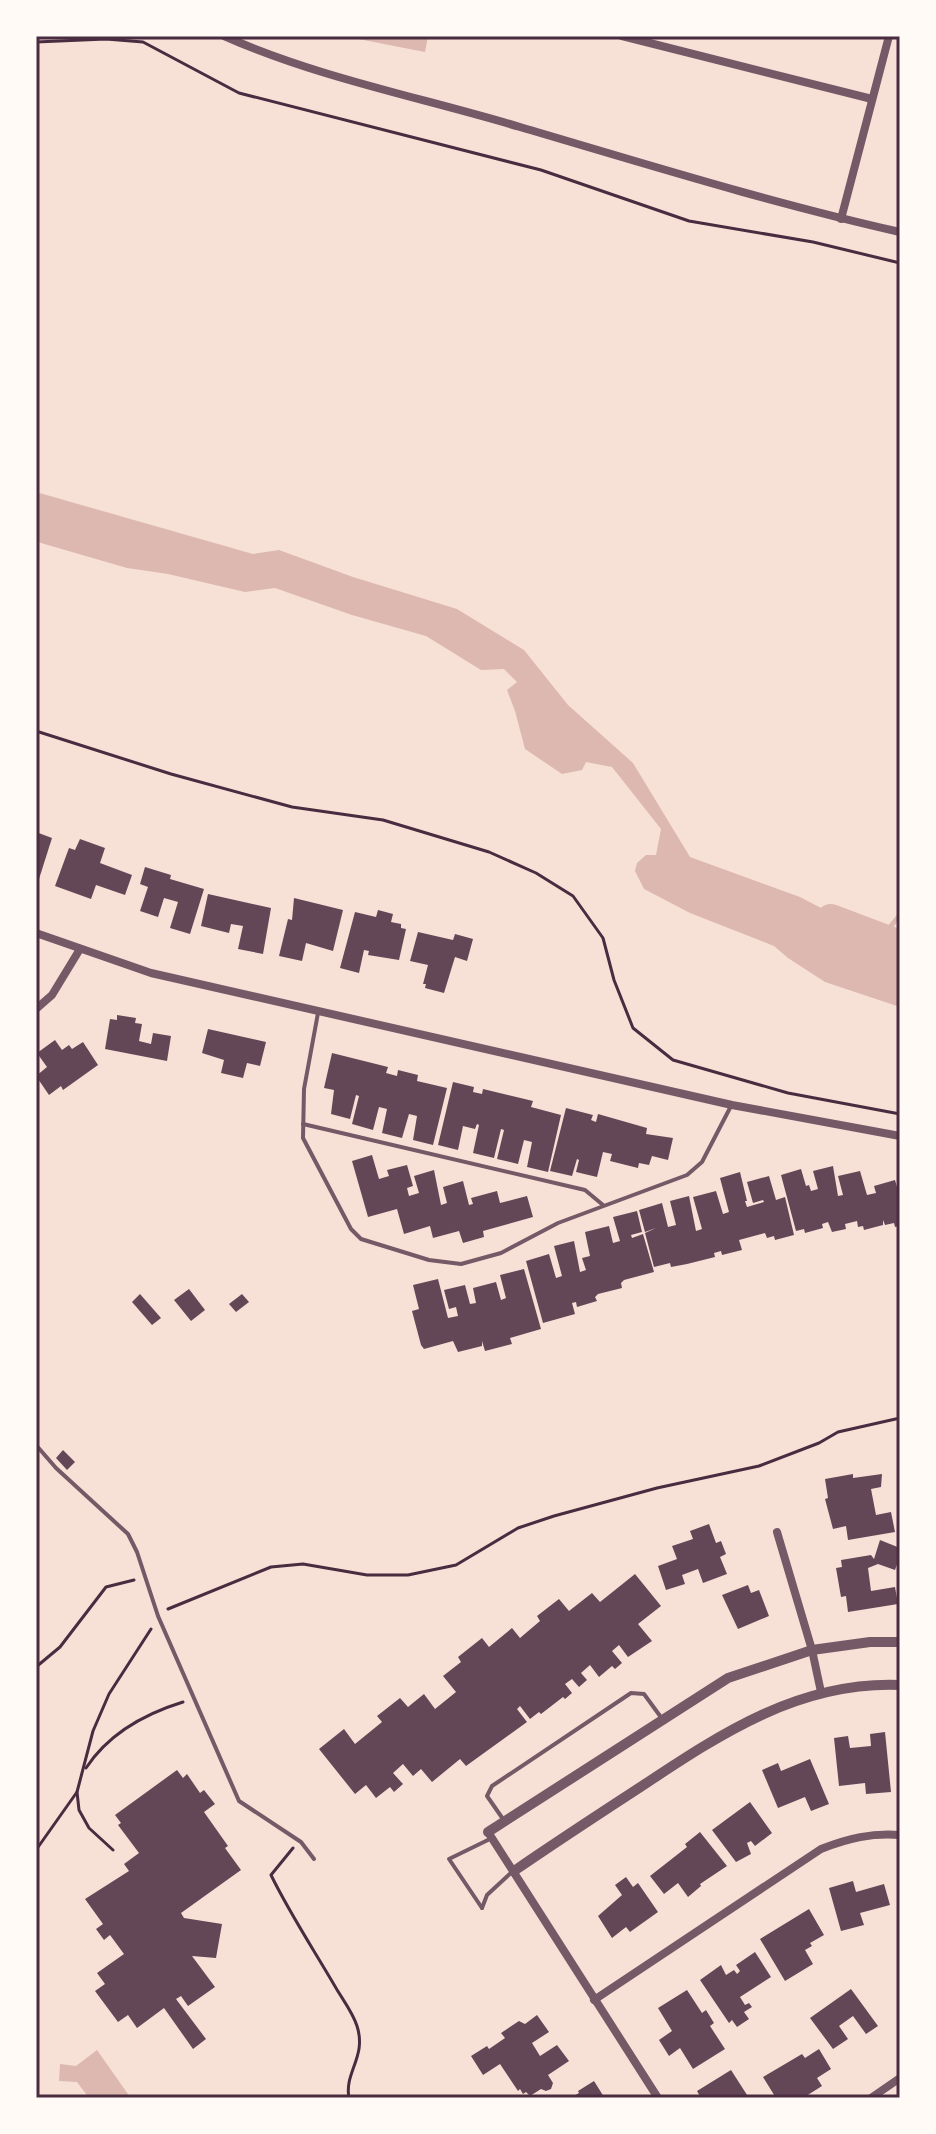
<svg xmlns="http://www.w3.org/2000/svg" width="936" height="2134" viewBox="0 0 936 2134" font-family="Barlow,sans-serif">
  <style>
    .water { fill: #dcb8b0 }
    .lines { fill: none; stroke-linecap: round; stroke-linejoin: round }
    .stream { stroke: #dcb8b0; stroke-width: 5 }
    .river { stroke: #dcb8b0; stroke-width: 30 }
    .building { fill: #644757 }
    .path { stroke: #4a2c40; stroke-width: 3 }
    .service { stroke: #755966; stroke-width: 4 }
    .minor { stroke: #755966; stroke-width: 8 }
    .tertiary { stroke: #755966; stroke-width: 10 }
    .neatline { fill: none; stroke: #4a2c40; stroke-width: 3 }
  </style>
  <rect width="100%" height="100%" fill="#f7e1d7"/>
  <!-- water -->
  <g class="water">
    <path d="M343 36H428L425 52Z"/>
    <path d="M36 492 253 554 279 550 353 577 457 609 524 650 568 705 633 763 690 857 800 897 890 944 900 945V1007L825 982 788 958 774 946 690 913 644 889 635 871 637 863 646 855H656L661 829 612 767 586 762 582 770 562 774 525 749 515 711 507 690 517 682 504 669 481 670 426 636 352 615 275 588 245 592 168 574 127 568 41 543 36 541Z"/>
    <path d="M97 2050 130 2097 129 2098H89L77 2082 59 2081 60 2064 76 2066Z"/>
  </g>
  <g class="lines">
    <!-- stream -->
    <path class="stream" d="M881 938 900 915"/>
    <!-- river -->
    <path class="river" d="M831 919 900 945"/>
  </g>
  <!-- building -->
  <g class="building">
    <path d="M36 832 52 838 39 879 36 877Z"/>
    <path d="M80 839 105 848 100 863 132 875 125 895 96 885 91 899 55 886 69 848 75 850Z"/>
    <path d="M145 867 171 875 170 879 204 889 190 934 170 928 178 902 164 898 158 917 140 911 148 887 140 884Z"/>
    <path d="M208 894 271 908 263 954 238 949 243 926 231 924 229 933 201 926Z"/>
    <path d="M294 898 343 910 333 951 306 943 302 961 279 956 288 919 292 920Z"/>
    <path d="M378 910 393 914 391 922 401 924V928L406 929 399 960 368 955 369 951 364 950 359 973 340 968 355 912 376 917Z"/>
    <path d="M418 932 453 940 455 934 473 939 467 961 455 957 444 993 425 988 426 984H423L428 965 410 961Z"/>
    <path d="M117 1015 136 1018 135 1023 142 1024 139 1041 151 1044 153 1033 171 1036 167 1061 105 1049 110 1019 117 1020Z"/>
    <path d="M208 1029 266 1042 260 1066 247 1063 243 1078 221 1073 224 1060 202 1053Z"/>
    <path d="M55 1040 62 1050 69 1045 72 1049 83 1042 98 1065 63 1090 61 1086 49 1095 36 1076 47 1067 37 1053Z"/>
    <path d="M332 1053 388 1067 386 1073 397 1076 398 1070 418 1075 417 1081 447 1088 433 1145 413 1140 417 1116 409 1114 402 1138 382 1133 387 1109 379 1107 373 1130 352 1124 359 1096 356 1095 350 1119 331 1114 334 1090 324 1088Z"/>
    <path d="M453 1082 474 1087 473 1092 482 1094 483 1089 533 1101 531 1107 561 1115 548 1172 527 1167 532 1142 524 1140 518 1164 497 1159 504 1130 501 1129 494 1158 473 1153 479 1125 477 1124 475 1129 463 1126 458 1150 438 1145Z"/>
    <path d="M566 1108 593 1115 591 1120 596 1122 598 1114 647 1128 646 1134 673 1138 668 1160 652 1156 649 1165 639 1163 638 1168 610 1161 612 1154 603 1152 597 1177 576 1172 579 1160 577 1159 572 1176 550 1171Z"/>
    <path d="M372 1155 379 1179 389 1176 387 1170 407 1165 413 1186 407 1188 409 1196 419 1193 414 1176 434 1170 441 1205 447 1203 443 1187 463 1181 469 1205 473 1204 471 1198 497 1191 500 1203 527 1196 533 1217 483 1231 484 1237 463 1243 459 1231 433 1238 430 1226 404 1234 397 1209 368 1217 352 1161Z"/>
    <path d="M833 1166 838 1196 843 1195 838 1176 860 1171 867 1195 876 1193 874 1186 895 1180 897 1187H900V1226L895 1227 894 1223 885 1225 883 1220V1225L864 1230 863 1226 858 1227 857 1221 845 1224 846 1229 832 1232 828 1222 822 1224 823 1228 805 1233 804 1229 796 1231 781 1175 801 1169 806 1186 809 1185 811 1191 818 1189 813 1171Z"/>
    <path d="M740 1172 747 1201H745L747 1207 764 1202 763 1200 753 1203 747 1182 769 1176 776 1200 785 1197 794 1235 775 1240 774 1236 767 1238 765 1233 739 1240 742 1250 722 1255 721 1251 714 1253 715 1257 687 1264 671 1267 670 1263 654 1267 645 1233 656 1228 645 1232 639 1210 662 1203 668 1227 676 1225 670 1201 689 1196 696 1231 702 1229 693 1197 716 1191 723 1214 729 1212 720 1178Z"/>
    <path d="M637 1211 642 1232 631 1235 632 1238 643 1234 654 1272 624 1280 621 1283 622 1288 598 1294 595 1297 597 1301 577 1307 576 1302 572 1303 575 1314 543 1323 526 1261 549 1254 556 1278 562 1276 554 1246 574 1241 580 1272 586 1270 582 1258 590 1256 585 1232 609 1226 613 1243 620 1241 613 1217Z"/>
    <path d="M524 1269 541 1329 510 1338 512 1344 485 1351 482 1341V1346L458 1352 453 1341 424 1349 421 1345 412 1311 419 1309 413 1285 438 1279 448 1318 458 1316 456 1307 449 1309 444 1290 465 1285 470 1304 476 1303 473 1288 496 1282 501 1300 506 1298 500 1275Z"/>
    <path d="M189 1289 205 1310 191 1321 174 1300Z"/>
    <path d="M140 1294 161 1318 152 1325 132 1302Z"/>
    <path d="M242 1294 249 1302 236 1312 229 1304Z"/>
    <path d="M63 1450 75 1462 67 1470 56 1458Z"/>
    <path d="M853 1474V1478L882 1474 881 1487 871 1489 876 1515 891 1512 895 1532 848 1540 846 1526 833 1529 825 1499 828 1498 825 1479Z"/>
    <path d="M709 1524 716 1543 721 1541 726 1554 720 1557 727 1574 703 1583 698 1569 682 1575 685 1584 666 1590 658 1566 677 1559 672 1546 693 1539 690 1531Z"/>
    <path d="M880 1540 900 1548V1556L895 1570 878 1564 868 1568 871 1591 895 1587 898 1604 848 1612 846 1596 841 1597 836 1568 842 1567 841 1560 871 1555 874 1559Z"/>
    <path d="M635 1574 661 1606 638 1624 652 1641 628 1657 619 1645 612 1651 622 1663 615 1669 612 1666 599 1677 590 1665 581 1673 587 1680 579 1687 572 1679 565 1684 572 1693 565 1699 563 1697 541 1714 539 1712 530 1719 520 1706 517 1709 527 1722 466 1766 460 1759 432 1782 421 1769 413 1776 403 1764 393 1773 403 1784 394 1792 390 1787 376 1798 366 1785 355 1794 319 1749 344 1729 355 1744 382 1722 377 1716 400 1698 408 1707 424 1694 435 1709 456 1692 443 1676 461 1662 458 1657 482 1638 489 1647 512 1628 520 1638 540 1621 537 1616 559 1599 569 1611 592 1593 600 1602Z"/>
    <path d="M748 1585 751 1593 759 1590 769 1616 738 1629 722 1595Z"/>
    <path d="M885 1732 891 1792 866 1794 865 1783 839 1786 834 1738 848 1736 850 1748 871 1746 870 1734Z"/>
    <path d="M810 1759 829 1804 811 1811 805 1797 778 1808 762 1770 778 1763 781 1771Z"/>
    <path d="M177 1770 183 1778 187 1774 200 1793 204 1790 215 1804 204 1812 228 1846 225 1848 241 1870 181 1913 184 1918 222 1924 216 1958 192 1956 215 1987 188 2006 181 1996 176 1999 206 2039 193 2049 164 2008 137 2028 128 2015 118 2022 95 1991 105 1984 97 1973 124 1954 110 1935 104 1940 96 1929 103 1924 85 1899 129 1871 124 1864 139 1853 118 1825 121 1823 115 1815Z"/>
    <path d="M750 1802 772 1833 755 1846 751 1841 747 1843 751 1854 736 1862 712 1830Z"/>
    <path d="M700 1832 727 1866 700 1884 701 1886 688 1897 678 1883 664 1894 650 1876 687 1847 685 1844Z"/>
    <path d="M626 1877 633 1887 638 1883 658 1912 630 1932 626 1927 612 1938 598 1916 622 1895 615 1885Z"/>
    <path d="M853 1881 856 1892 884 1884 890 1905 860 1913 864 1925 841 1931 829 1888Z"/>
    <path d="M809 1909 824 1935 810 1943 812 1946 805 1950 813 1964 785 1981 760 1939Z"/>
    <path d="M755 1952 771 1977 740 1997 745 2005 749 2003 752 2007 744 2012 749 2019 737 2027 732 2020 729 2023 700 1980 721 1965 726 1975 734 1970 737 1974 740 1971 736 1965Z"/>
    <path d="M851 1989 878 2026 866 2034 853 2016 839 2026 848 2039 833 2049 810 2018Z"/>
    <path d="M687 1990 702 2013 706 2010 714 2023 710 2026 725 2049 693 2069 680 2048 669 2056 659 2040 672 2031 658 2008Z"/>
    <path d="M537 2015 549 2032 532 2043 540 2056 557 2045 569 2061 548 2075 553 2083 551 2089 546 2091 541 2089 530 2096 526 2092 523 2094 520 2089 518 2091 500 2064 483 2075 471 2056 487 2046 489 2049 505 2038 501 2033 519 2021 525 2024Z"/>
    <path d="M819 2049 831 2069 817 2078 822 2086 803 2098H776L763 2077 802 2054 805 2058Z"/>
    <path d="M731 2070 749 2098H701L697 2091Z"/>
    <path d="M594 2081 604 2097 570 2098 579 2093 578 2091Z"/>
  </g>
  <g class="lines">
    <!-- path -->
    <g class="path">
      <path d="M36 42 106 39 143 42 239 93 541 170 689 221 813 242 900 263"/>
      <path d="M36 731 171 774 292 807 383 820 489 852 536 873 573 896 603 938 614 980 633 1028 673 1060 788 1093 900 1114"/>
      <path d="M168 1609 271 1567 303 1564 367 1575H408L456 1565 518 1528 554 1516 657 1488 759 1466 819 1443 838 1432 900 1418"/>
      <path d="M36 1667 60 1647 106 1587 134 1580"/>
      <path d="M86 1768C109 1733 144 1714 183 1702"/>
      <path d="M293 1848 271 1875C290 1914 314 1950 336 1988 343 2000 353 2013 357 2026 367 2057 344 2072 349 2098"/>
      <path d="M36 1850 77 1792"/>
      <path d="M113 1850 89 1828 79 1810 77 1792 93 1731 109 1694 151 1629"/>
    </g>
    <!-- service -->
    <g class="service">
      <path d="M318 1013 304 1089 303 1138 351 1229 361 1239 429 1260 461 1264 501 1253 558 1223 687 1175 702 1162 731 1106"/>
      <path d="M303 1124 585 1190 603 1205"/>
      <path d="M36 1445 56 1468 128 1534 137 1552 158 1616 239 1801 301 1842 314 1859"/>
      <path d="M503 1819 487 1796 492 1786 631 1693 644 1694 663 1720"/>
      <path d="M482 1908 449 1859 492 1838"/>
      <path d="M482 1908 487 1895 513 1871"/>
    </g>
    <!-- minor -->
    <g class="minor">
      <path d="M224 36C319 78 420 97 520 127 646 164 771 203 900 232"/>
      <path d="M622 36 872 99"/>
      <path d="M841 219 889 36"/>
      <path d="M36 933 151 973 732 1105 900 1136"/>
      <path d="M36 1009 52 995 80 949"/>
      <path d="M777 1532 812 1650 821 1692"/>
      <path d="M488 1832 658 2098"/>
      <path d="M594 2000 821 1849C849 1838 871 1833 900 1835"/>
      <path d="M871 2098 900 2078"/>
    </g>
    <!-- tertiary -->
    <g class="tertiary">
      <path d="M488 1832 728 1678 812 1650 870 1642H900"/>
      <path d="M514 1871C556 1842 599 1814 642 1786 722 1733 800 1681 900 1685"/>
    </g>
  </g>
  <!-- border -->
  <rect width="936" height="2134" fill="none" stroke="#fffaf5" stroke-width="76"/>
  <rect x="38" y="38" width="860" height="2058" class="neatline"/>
</svg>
